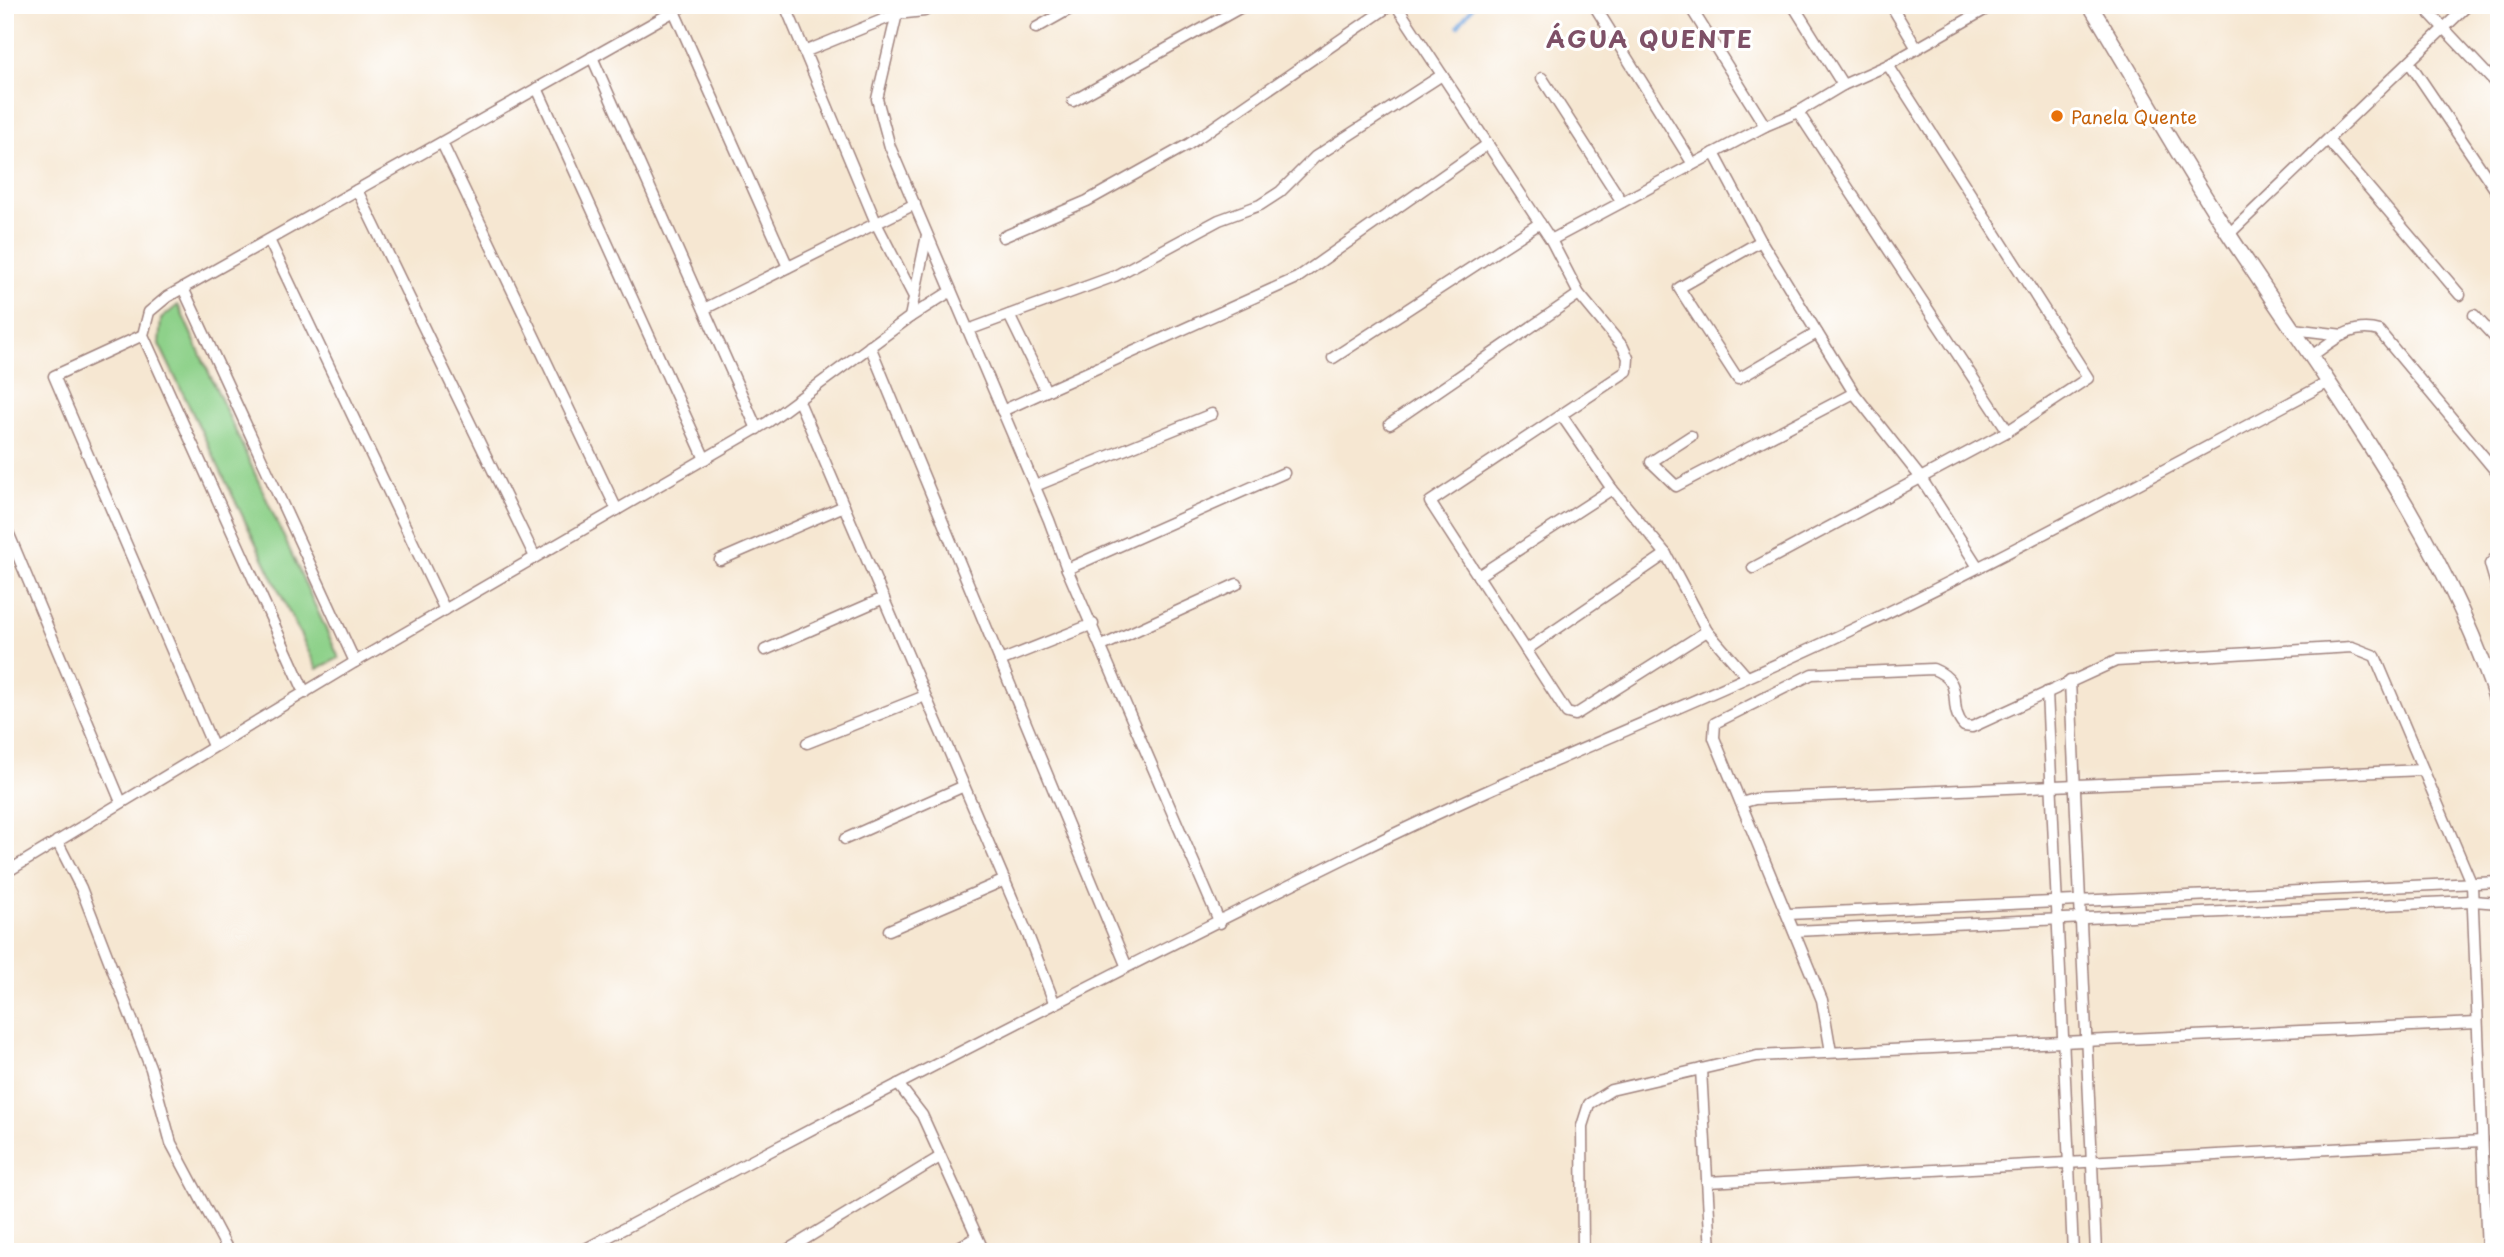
<svg xmlns="http://www.w3.org/2000/svg" width="2504" height="1257" viewBox="0 0 2504 1257" font-family="'Playpen Sans',sans-serif">
  <style>
    .green { fill: #8ed18a; stroke: #6c785a; stroke-width: 2 }
    .lines { fill: none; stroke-linecap: round; stroke-linejoin: round }
    .stream { stroke: #73a7e0; stroke-width: 3.5 }
    .minor-casing { stroke: #a0837e; stroke-width: 13 }
    .major-casing { stroke: #a0837e; stroke-width: 17 }
    .minor { stroke: #fff; stroke-width: 10 }
    .major { stroke: #fff; stroke-width: 14 }
    .food-dot { fill: #e8710a; stroke: #fff; stroke-width: 2.5 }
    .labels { text-anchor: middle; dominant-baseline: central; stroke-width: 6; stroke-linejoin: round; paint-order: stroke }
    .food-label { font-size: 18px; fill: #c56008; stroke: #fff; text-anchor: start }
    .district-label { font-size: 24px; font-weight: bold; letter-spacing: 2px; fill: #7e5067; stroke: #fff }
  </style>
  <rect width="100%" height="100%" fill="#fff"/>
  <filter id="ink" filterUnits="userSpaceOnUse"><feTurbulence type="fractalNoise" baseFrequency=".0143" numOctaves="2"/><feDisplacementMap in="SourceGraphic" scale="14" xChannelSelector="R" yChannelSelector="G"/><feConvolveMatrix kernelMatrix="1 2 1 2 8 2 1 2 1" color-interpolation-filters="sRGB"/></filter>
  <filter id="wash" filterUnits="userSpaceOnUse"><feTurbulence type="fractalNoise" baseFrequency=".00686" numOctaves="4" result="noise"/><feDisplacementMap in="SourceGraphic" scale="28" xChannelSelector="R" yChannelSelector="G"/><feGaussianBlur stdDeviation="1.57" result="paint"/><feColorMatrix in="noise" values="0 0 0 0 0 0 0 0 0 0 0 0 0 0 0 0 0 1.4 0 .05"/><feComposite in="paint" operator="in"/></filter>
  <g filter="url(#wash)">
    <rect width="100%" height="100%" fill="#f6e7d2"/>
    <!-- green -->
    <path class="green" d="M178 305 339 658 317 669 159 344 161 319Z"/>
    <g class="lines">
      <!-- stream -->
      <path class="stream" d="M1458 26 1474 5"/>
    </g>
  </g>
  <g filter="url(#ink)">
    <g class="lines">
      <defs>
        <g id="minor">
          <path d="M785 5 877 225 913 295"/>
          <path d="M899 5 877 99 890 147 1049 520 1067 569 1220 923"/>
          <path d="M1396 5 1551 240 1579 294 1623 347 1628 358 1627 371 1430 502 1567 713 1575 715 1707 631"/>
          <path d="M1594 5 1693 164"/>
          <path d="M1689 5 1765 126"/>
          <path d="M1793 5 1843 85"/>
          <path d="M1891 5 1916 47"/>
          <path d="M2422 5 2499 87"/>
          <path d="M674 11 788 267"/>
          <path d="M1036 28 1077 5"/>
          <path d="M804 52 897 14 924 11 935 5"/>
          <path d="M592 57 757 429"/>
          <path d="M2409 62 2499 195"/>
          <path d="M1542 78 1622 202"/>
          <path d="M537 88 705 459"/>
          <path d="M1073 101 1245 5"/>
          <path d="M1798 112 2008 431"/>
          <path d="M2328 140 2460 295"/>
          <path d="M442 143 617 510"/>
          <path d="M1714 153 1761 241 1854 393 1921 478 1978 567"/>
          <path d="M357 190 535 557"/>
          <path d="M2229 234 2468 5"/>
          <path d="M1003 237 1087 201 1189 144 1391 5"/>
          <path d="M269 240 445 610"/>
          <path d="M1551 240 1765 126 1798 112 1843 85 1888 65 1993 5"/>
          <path d="M1761 241 1679 288 1738 379 1817 333"/>
          <path d="M183 288 355 662"/>
          <path d="M704 309 915 204"/>
          <path d="M1009 315 1046 391 1297 278 1488 144"/>
          <path d="M2474 315 2499 342"/>
          <path d="M910 317 927 235"/>
          <path d="M2293 329 2343 335"/>
          <path d="M968 330 1115 276 1219 220 1260 205 1280 192 1315 157 1442 75"/>
          <path d="M143 335 54 376 213 746"/>
          <path d="M870 346 1126 965"/>
          <path d="M2310 357C2333 341 2350 323 2379 331L2499 475"/>
          <path d="M1333 358 1540 223"/>
          <path d="M798 399 1028 935 1054 1002"/>
          <path d="M1002 411 1046 391"/>
          <path d="M1562 416 1612 489 1666 554 1707 631 1747 677"/>
          <path d="M1390 424 1579 294"/>
          <path d="M1691 436 1651 462 1676 486 1854 393"/>
          <path d="M1035 486 1212 414"/>
          <path d="M5 525 121 802"/>
          <path d="M2499 553 2490 564 2499 595"/>
          <path d="M720 560 844 506"/>
          <path d="M1753 568 2008 431 2088 378 1888 65"/>
          <path d="M1067 569 1284 473"/>
          <path d="M1478 576 1612 489"/>
          <path d="M1102 646 1237 584"/>
          <path d="M765 650 884 598"/>
          <path d="M1526 650 1666 554"/>
          <path d="M1000 661 1093 624"/>
          <path d="M2070 681 2096 1252"/>
          <path d="M2047 692 2073 1252"/>
          <path d="M305 693 143 335 149 312 167 297 685 5"/>
          <path d="M807 743 925 696"/>
          <path d="M1741 803 1755 799 2423 770"/>
          <path d="M845 839 964 786"/>
          <path d="M57 841 81 888 151 1069 171 1143 229 1252"/>
          <path d="M5 873 355 662 768 422 910 317 951 291"/>
          <path d="M1788 914 2499 882"/>
          <path d="M889 930 1005 880"/>
          <path d="M1794 931 2473 901 2499 903"/>
          <path d="M1831 1052 1822 1000 1714 738 1715 723 1812 674 1933 669C1968 683 1945 705 1964 726L1972 727 2116 661 2352 647 2375 656 2472 885 2487 1252"/>
          <path d="M1701 1069 1711 1252"/>
          <path d="M898 1084 922 1115 984 1252"/>
          <path d="M1707 1182 2482 1141"/>
          <path d="M580 1252C837 1114 1096 981 1357 852 1518 772 1687 708 1849 631 2012 554 2170 466 2329 382"/>
          <path d="M784 1252 940 1157"/>
          <path d="M950 1252 977 1237"/>
          <path d="M1583 1252 1582 1126 1589 1104 1611 1090 1757 1056 2477 1023"/>
        </g>
        <path id="major" d="M2090 5C2137 82 2181 161 2230 236 2329 387 2444 533 2499 708"/>
      </defs>
      <!-- minor casing -->
      <use href="#minor" class="minor-casing"/>
      <!-- major casing -->
      <use href="#major" class="major-casing"/>
      <!-- minor -->
      <use href="#minor" class="minor"/>
      <!-- major -->
      <use href="#major" class="major"/>
    </g>
  </g>
  <!-- markers -->
  <circle class="food-dot" cx="2057" cy="116" r="7"/>
  <g class="labels">
    <!-- food labels -->
    <g class="food-label">
      <text x="2071" y="116">Panela Quente</text>
    </g>
    <!-- district labels -->
    <g class="district-label">
      <text x="1650" y="38">ÁGUA QUENTE</text>
    </g>
  </g>
  <!-- margin -->
  <rect width="2504" height="1257" fill="none" stroke="#fff" stroke-width="28"/>
</svg>
